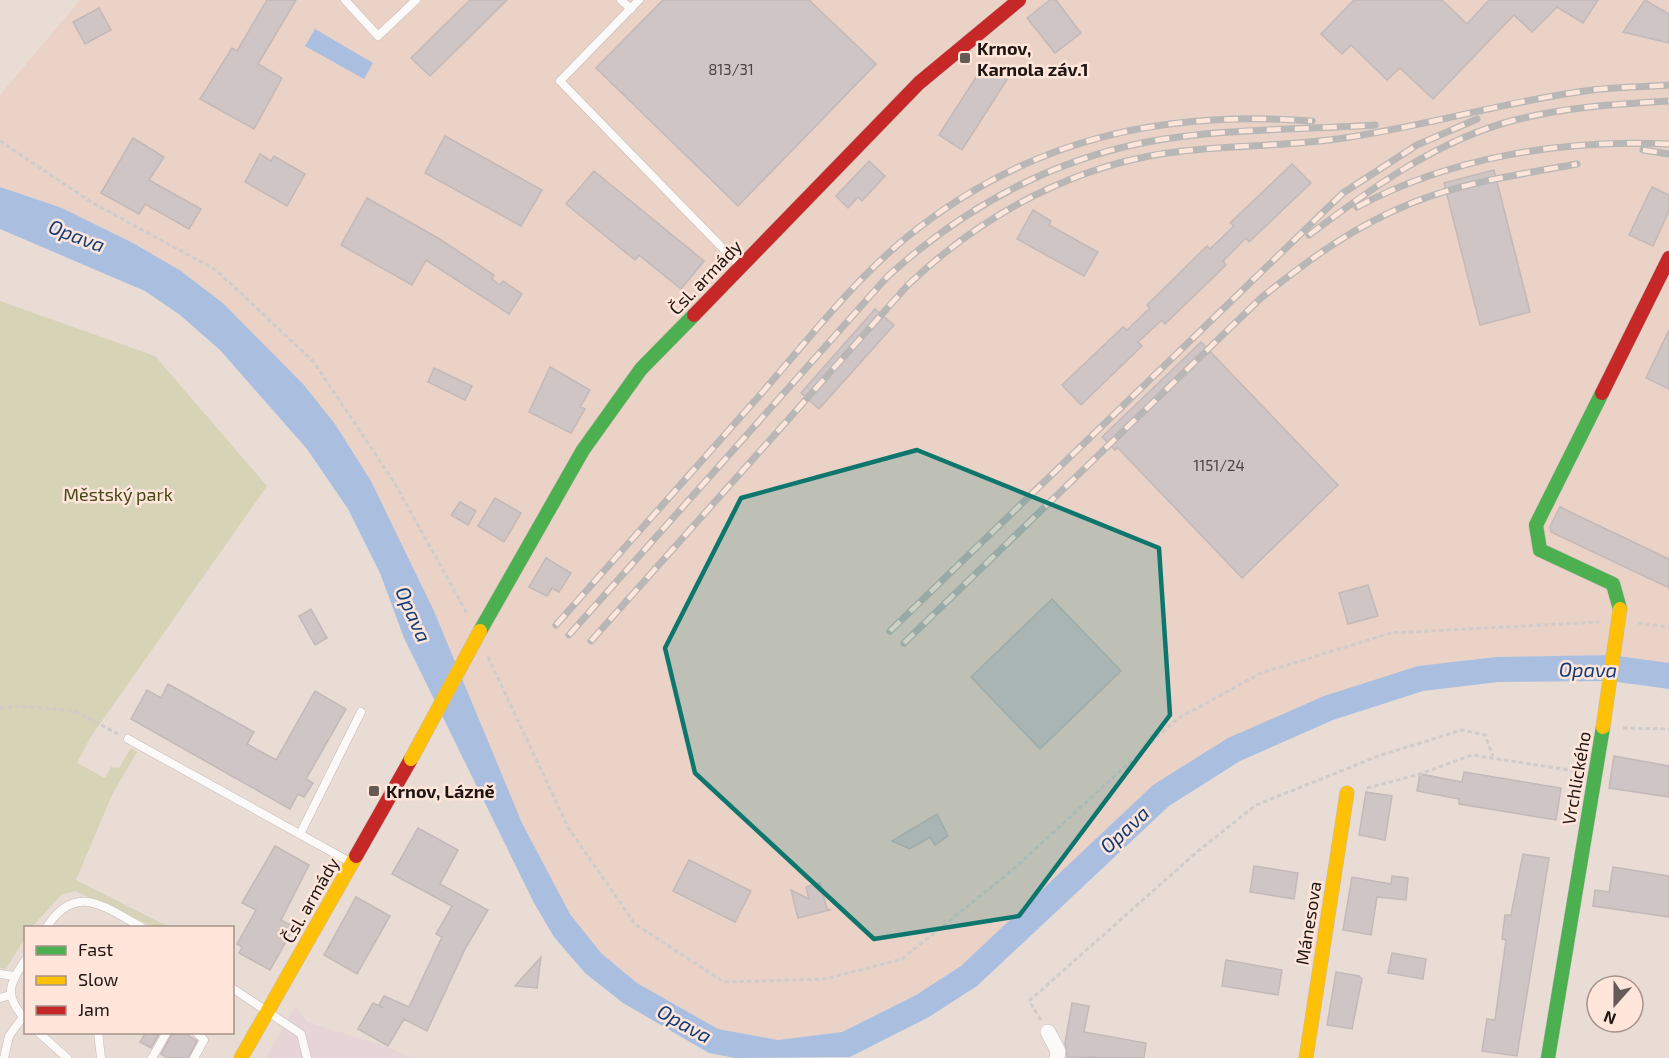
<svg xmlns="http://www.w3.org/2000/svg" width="1669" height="1058" viewBox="0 0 1669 1058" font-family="'Exo 2',sans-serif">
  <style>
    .commercial { fill: #e7d4d6 }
    .built { fill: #ead2c7 }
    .green { fill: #d7d3b6 }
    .water { fill: #aabfe0 }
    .building { fill: #cfc5c4; stroke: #c2b9b8; stroke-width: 1.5 }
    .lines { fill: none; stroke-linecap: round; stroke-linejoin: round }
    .lane-casing { stroke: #c4bab5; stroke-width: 9 }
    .street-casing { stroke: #c4bab5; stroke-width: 16 }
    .fast-casing { stroke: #c4bab5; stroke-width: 15 }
    .slow-casing { stroke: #c4bab5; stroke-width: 15 }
    .jam-casing { stroke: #c4bab5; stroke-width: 15 }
    .path { stroke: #d0ccca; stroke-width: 3; stroke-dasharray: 4.5 3; stroke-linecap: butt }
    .lane { stroke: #fcfaf9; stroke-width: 8 }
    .street { stroke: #fcfaf9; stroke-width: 15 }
    .fast { stroke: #4caf50; stroke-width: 14 }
    .slow { stroke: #ffc107; stroke-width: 14 }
    .jam { stroke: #c62828; stroke-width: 14 }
    .rail-casing { stroke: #b9b7b5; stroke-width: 7 }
    .rail { stroke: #ffe5da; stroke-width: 4.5; stroke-dasharray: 14; stroke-linecap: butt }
    .slow-bridge-casing { stroke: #c4bab5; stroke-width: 15; stroke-linecap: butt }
    .slow-bridge { stroke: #ffc107; stroke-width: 14 }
    .marked { fill: #0f766e; fill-opacity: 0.2; stroke: #0f766e; stroke-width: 4.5; stroke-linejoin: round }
    .poi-dot { fill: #655b56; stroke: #ffe5da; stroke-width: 2 }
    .labels { text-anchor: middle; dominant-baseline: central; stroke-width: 5; stroke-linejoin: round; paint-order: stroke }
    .number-label { font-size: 15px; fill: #4b4340 }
    .poi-label { font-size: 18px; font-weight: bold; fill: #1e1612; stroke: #ffe5da; text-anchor: start }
    .street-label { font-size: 18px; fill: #1e1612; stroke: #ffe5da }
    .park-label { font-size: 18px; fill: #454717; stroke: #ffe5da }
    .water-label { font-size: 20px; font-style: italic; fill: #103d79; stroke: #ffe5da }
  </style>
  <rect width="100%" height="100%" fill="#e9dcd5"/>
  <!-- commercial -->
  <path class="commercial" d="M296 1006 307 1022 388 1047 411 1058H266Z"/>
  <!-- built -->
  <path class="built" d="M80 0H1669V663L1611 655 1496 657 1418 666 1228 738 961 966 916 995 842 1032 778 1040 718 1029 637 983 601 953 570 914 522 823 434 611 371 481 335 424 304 385 224 304 181 271 133 243 62 208 0 187V95Z"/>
  <!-- green -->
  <path class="green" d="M0 301 155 356 267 486 90 738 77 763 105 778 111 767 119 768 131 748 137 752 112 795 76 880 169 927H154L75 891 61 895 32 927 26 928 25 938 6 969 0 968Z"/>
  <!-- water -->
  <g class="water">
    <path d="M315 29 373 63 364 79 305 46Z"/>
    <path d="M0 187 62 208 133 243 181 271 224 304 304 385 335 424 371 481 434 611 522 823 570 914 601 953 637 983 718 1029 778 1040 842 1032 916 995 961 966 1153 785 1228 738 1324 696 1418 666 1496 657 1611 655 1669 663V689L1610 681 1498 682 1423 691 1333 720 1240 761 1169 806 977 986 929 1017 850 1057 735 1058 709 1053 623 1003 585 973 554 937 534 903 404 638 380 573 348 509 307 449 220 350 180 315 145 291 0 229Z"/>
  </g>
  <!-- building -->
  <g class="building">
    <path d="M267 0H296L258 64 282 78 254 129 200 99 232 48 237 51Z"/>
    <path d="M470 0H507L430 76 411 58Z"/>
    <path d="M663 0H809L876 64 738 206 596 68Z"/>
    <path d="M1050 0H1056L1081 33 1055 53 1027 18Z"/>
    <path d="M1354 0H1442L1467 24 1489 0H1598L1583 23 1557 7 1532 32 1514 15 1433 99 1400 68 1387 80 1351 45 1342 54 1321 34Z"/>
    <path d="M1645 0 1669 14V43L1623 32Z"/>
    <path d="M99 8 111 30 85 44 73 22Z"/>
    <path d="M985 63 1008 78 962 150 939 135Z"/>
    <path d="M445 136 542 190 521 226 425 173Z"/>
    <path d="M133 138 164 157 149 180 201 209 189 229 145 204 139 214 101 193Z"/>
    <path d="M260 154 271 161 274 156 305 174 287 206 245 182Z"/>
    <path d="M869 161 885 176 862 201 858 197 848 208 836 196Z"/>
    <path d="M1292 164 1311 183 1249 242 1246 238 1223 261 1226 265 1165 324 1162 320 1138 342 1142 346 1081 405 1062 385 1123 327 1127 330 1150 308 1147 305 1207 246 1210 249 1234 226 1230 223Z"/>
    <path d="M1494 170 1530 312 1480 325 1444 183Z"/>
    <path d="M594 171 704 261 681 289 639 255 635 260 566 204Z"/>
    <path d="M1652 187 1669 195V211L1653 246 1629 235Z"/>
    <path d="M367 198 438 238 494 275 492 279 500 285 503 281 522 294 509 314 426 260 412 285 341 245Z"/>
    <path d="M1033 210 1051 221 1049 225 1098 252 1084 276 1017 239Z"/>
    <path d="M875 309 894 325 819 409 801 393Z"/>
    <path d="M1669 330V389L1646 378Z"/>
    <path d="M1201 342 1338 485 1242 578 1117 447 1115 450 1102 437Z"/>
    <path d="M550 367 590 390 580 407 585 409 571 433 529 412Z"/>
    <path d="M434 368 472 386 465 400 428 382Z"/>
    <path d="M495 498 521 513 504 542 478 526Z"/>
    <path d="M460 502 476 511 468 525 451 515Z"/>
    <path d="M1560 507 1669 559V588L1551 532 1550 527Z"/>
    <path d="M546 558 571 573 559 592 552 588 547 596 529 587Z"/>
    <path d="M1368 585 1378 616 1348 624 1339 593Z"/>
    <path d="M1052 599 1121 671 1040 749 971 677Z"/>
    <path d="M311 609 327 638 315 645 299 616Z"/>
    <path d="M168 684 254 732 247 744 276 760 315 691 346 709 306 779 313 783 304 797 298 794 290 809 131 719 147 690 161 698Z"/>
    <path d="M1614 756 1669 766V797L1609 788Z"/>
    <path d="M1464 772 1561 788 1556 820 1459 804V799L1417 791 1420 774 1462 782Z"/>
    <path d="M1366 792 1392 796 1385 840 1359 835Z"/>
    <path d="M937 814 948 836 935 845 930 837 910 849 892 841Z"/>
    <path d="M418 828 458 850 440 884 488 910 465 949 427 1031 404 1019 388 1046 358 1029 373 1003 384 1008 379 1005 384 996 409 1007 442 937 436 934 452 906 392 874Z"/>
    <path d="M275 846 309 865 281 920 294 927 270 970 239 953 242 947 237 944 256 910 242 903Z"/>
    <path d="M1523 854 1549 858 1517 1056 1482 1051 1487 1019 1495 1020 1506 940 1502 939 1505 915H1511Z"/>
    <path d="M689 860 751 891 735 922 673 891Z"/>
    <path d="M1254 866 1298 873 1294 899 1250 892Z"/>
    <path d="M1613 867 1669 876V917L1593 906 1595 890 1609 892Z"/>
    <path d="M1392 876 1408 878 1406 900 1377 897 1371 935 1343 930 1352 877 1391 884Z"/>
    <path d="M820 883 827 909 830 910 798 918 791 890 809 899 806 887Z"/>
    <path d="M356 897 390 916 357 974 324 955Z"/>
    <path d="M1392 953 1426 959 1423 979 1388 973Z"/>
    <path d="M541 957 537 988 515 986Z"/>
    <path d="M1226 960 1282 970 1278 995 1222 986Z"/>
    <path d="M1336 972 1359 976 1362 979 1352 1029 1327 1025Z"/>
    <path d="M1072 1003 1089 1006 1084 1032 1146 1043 1144 1058 1067 1057 1065 1043Z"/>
    <path d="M146 1032H160L151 1048 140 1042Z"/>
    <path d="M173 1032H183L197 1041 188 1058H167L161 1054Z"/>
  </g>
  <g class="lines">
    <defs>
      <g id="lane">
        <path d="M345 0 378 36 416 0"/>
        <path d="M621 0 631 9"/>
        <path d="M639 0 560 81 739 265"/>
        <path d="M128 739 350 862"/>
        <path d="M300 834 361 712"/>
        <path d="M46 928C76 881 104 907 143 928"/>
        <path d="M26 959C9 984 3 996 26 1020"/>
        <path d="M0 974 14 976"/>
        <path d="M232 988 301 1034 307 1058"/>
        <path d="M0 998 10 995"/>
        <path d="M38 1032 67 1058"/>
        <path d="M98 1032 101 1058"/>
        <path d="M4 1058 9 1036 23 1017"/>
        <path d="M152 1058 167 1032"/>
        <path d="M194 1058 204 1040 196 1032"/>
      </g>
      <path id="street" d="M1048 1032 1058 1051 1057 1058"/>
      <g id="fast">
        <path d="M1602 393 1536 525 1540 550 1613 584 1620 609"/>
        <path d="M480 631 583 450 641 369 694 315"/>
        <path d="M1548 1058 1603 727"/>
      </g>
      <g id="slow">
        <path d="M241 1058 356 856"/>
        <path d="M1306 1058 1347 793"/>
      </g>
      <g id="jam">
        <path d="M694 315 919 83 1019 0"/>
        <path d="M1602 393 1669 258"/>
        <path d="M356 856 411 759"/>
      </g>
    </defs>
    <!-- lane casing -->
    <use href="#lane" class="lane-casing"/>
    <!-- street casing -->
    <use href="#street" class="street-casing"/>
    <!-- fast casing -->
    <use href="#fast" class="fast-casing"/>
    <!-- slow casing -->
    <use href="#slow" class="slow-casing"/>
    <!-- jam casing -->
    <use href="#jam" class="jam-casing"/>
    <!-- path -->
    <g class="path">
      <path d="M0 141 91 202 216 270 313 361 394 482 467 613"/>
      <path d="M1638 623 1669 627"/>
      <path d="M488 657 569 829 635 924 724 982 825 979 902 959 1010 872 1177 719 1261 673 1391 633 1599 622"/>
      <path d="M0 708 20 706 75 711 118 734"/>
      <path d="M1623 728 1669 729"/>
      <path d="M1367 788 1420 774 1472 755 1576 771"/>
      <path d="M1041 1020 1029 1001 1198 851 1256 805 1381 755 1462 730 1485 735 1493 756"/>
    </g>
    <!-- lane -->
    <use href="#lane" class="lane"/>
    <!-- street -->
    <use href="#street" class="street"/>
    <!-- fast -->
    <use href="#fast" class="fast"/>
    <!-- slow -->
    <use href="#slow" class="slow"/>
    <!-- jam -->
    <use href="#jam" class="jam"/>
    <defs>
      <g id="rail">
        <path d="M1643 150 1669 154"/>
        <path d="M1357 207C1451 157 1563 139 1669 144"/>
        <path d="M1309 235C1372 188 1437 140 1515 120 1566 107 1617 104 1669 101"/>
        <path d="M556 625C624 548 692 472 760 395 807 341 852 282 907 237 1028 139 1161 110 1312 121"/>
        <path d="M890 631 1343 193 1417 145 1477 119"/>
        <path d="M569 635 887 277C962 209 1048 161 1147 142 1222 128 1300 130 1375 125"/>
        <path d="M591 641 907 286C982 214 1079 162 1183 151 1235 145 1287 146 1337 139 1423 127 1506 101 1592 90 1617 87 1643 87 1669 85"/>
        <path d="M904 643 1261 298C1308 260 1356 225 1412 203 1464 182 1522 174 1577 164"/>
      </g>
    </defs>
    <!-- rail casing -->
    <use href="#rail" class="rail-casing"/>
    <!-- rail -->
    <use href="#rail" class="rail"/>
    <defs>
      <g id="slow-bridge">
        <path d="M1603 727 1620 609"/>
        <path d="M411 759 480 631"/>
      </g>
    </defs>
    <!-- slow-bridge casing -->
    <use href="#slow-bridge" class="slow-bridge-casing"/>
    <!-- slow-bridge -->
    <use href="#slow-bridge" class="slow-bridge"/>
  </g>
  <!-- marked area -->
  <path class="marked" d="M917 450 1159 548 1170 715 1019 916 874 939 695 773 665 648 741 498Z"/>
  <!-- markers -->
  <g class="poi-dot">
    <rect x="959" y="52" width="12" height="12" rx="3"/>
    <rect x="368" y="785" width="12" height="12" rx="3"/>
  </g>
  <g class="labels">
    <!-- number labels -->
    <g class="number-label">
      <text x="731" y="69">813/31</text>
      <text x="1219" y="465">1151/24</text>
    </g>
    <!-- poi labels -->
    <g class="poi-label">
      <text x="977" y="48">Krnov,<tspan x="977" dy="21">Karnola záv.1</tspan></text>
      <text x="386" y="791">Krnov, Lázně</text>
    </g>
    <!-- street labels -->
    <g class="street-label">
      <text transform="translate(705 277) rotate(-46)">Čsl. armády</text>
      <text transform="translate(1576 778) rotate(-80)">Vrchlického</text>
      <text transform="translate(310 900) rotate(-60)">Čsl. armády</text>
      <text transform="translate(1308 923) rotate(-81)">Mánesova</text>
    </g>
    <!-- park labels -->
    <g class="park-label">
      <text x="118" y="494">Městský park</text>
    </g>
    <!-- water labels -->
    <g class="water-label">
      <text transform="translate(77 235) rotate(21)">Opava</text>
      <text transform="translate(414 614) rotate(66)">Opava</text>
      <text transform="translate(1588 669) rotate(1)">Opava</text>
      <text transform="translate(1124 829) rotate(-43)">Opava</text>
      <text transform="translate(685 1023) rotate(29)">Opava</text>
    </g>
  </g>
  <!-- legend -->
  <rect x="24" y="926" width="210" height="108" fill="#ffe5da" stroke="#a5928a" stroke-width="1.5"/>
  <rect x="36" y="946" width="30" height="9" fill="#4caf50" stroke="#a5928a" stroke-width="1.5"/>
  <text x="78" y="956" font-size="18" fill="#1e1612">Fast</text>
  <rect x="36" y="976" width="30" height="9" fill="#ffc107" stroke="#a5928a" stroke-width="1.5"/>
  <text x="78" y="986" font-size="18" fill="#1e1612">Slow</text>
  <rect x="36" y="1006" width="30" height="9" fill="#c62828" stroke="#a5928a" stroke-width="1.5"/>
  <text x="78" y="1016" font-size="18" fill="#1e1612">Jam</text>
  <!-- north arrow -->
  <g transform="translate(1615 1004) rotate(201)"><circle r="28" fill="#ffe5da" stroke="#a5928a" stroke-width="1.5"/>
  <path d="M0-4.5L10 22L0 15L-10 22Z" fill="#655b56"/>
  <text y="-9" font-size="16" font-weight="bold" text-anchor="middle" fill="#1e1612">N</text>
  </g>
</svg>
